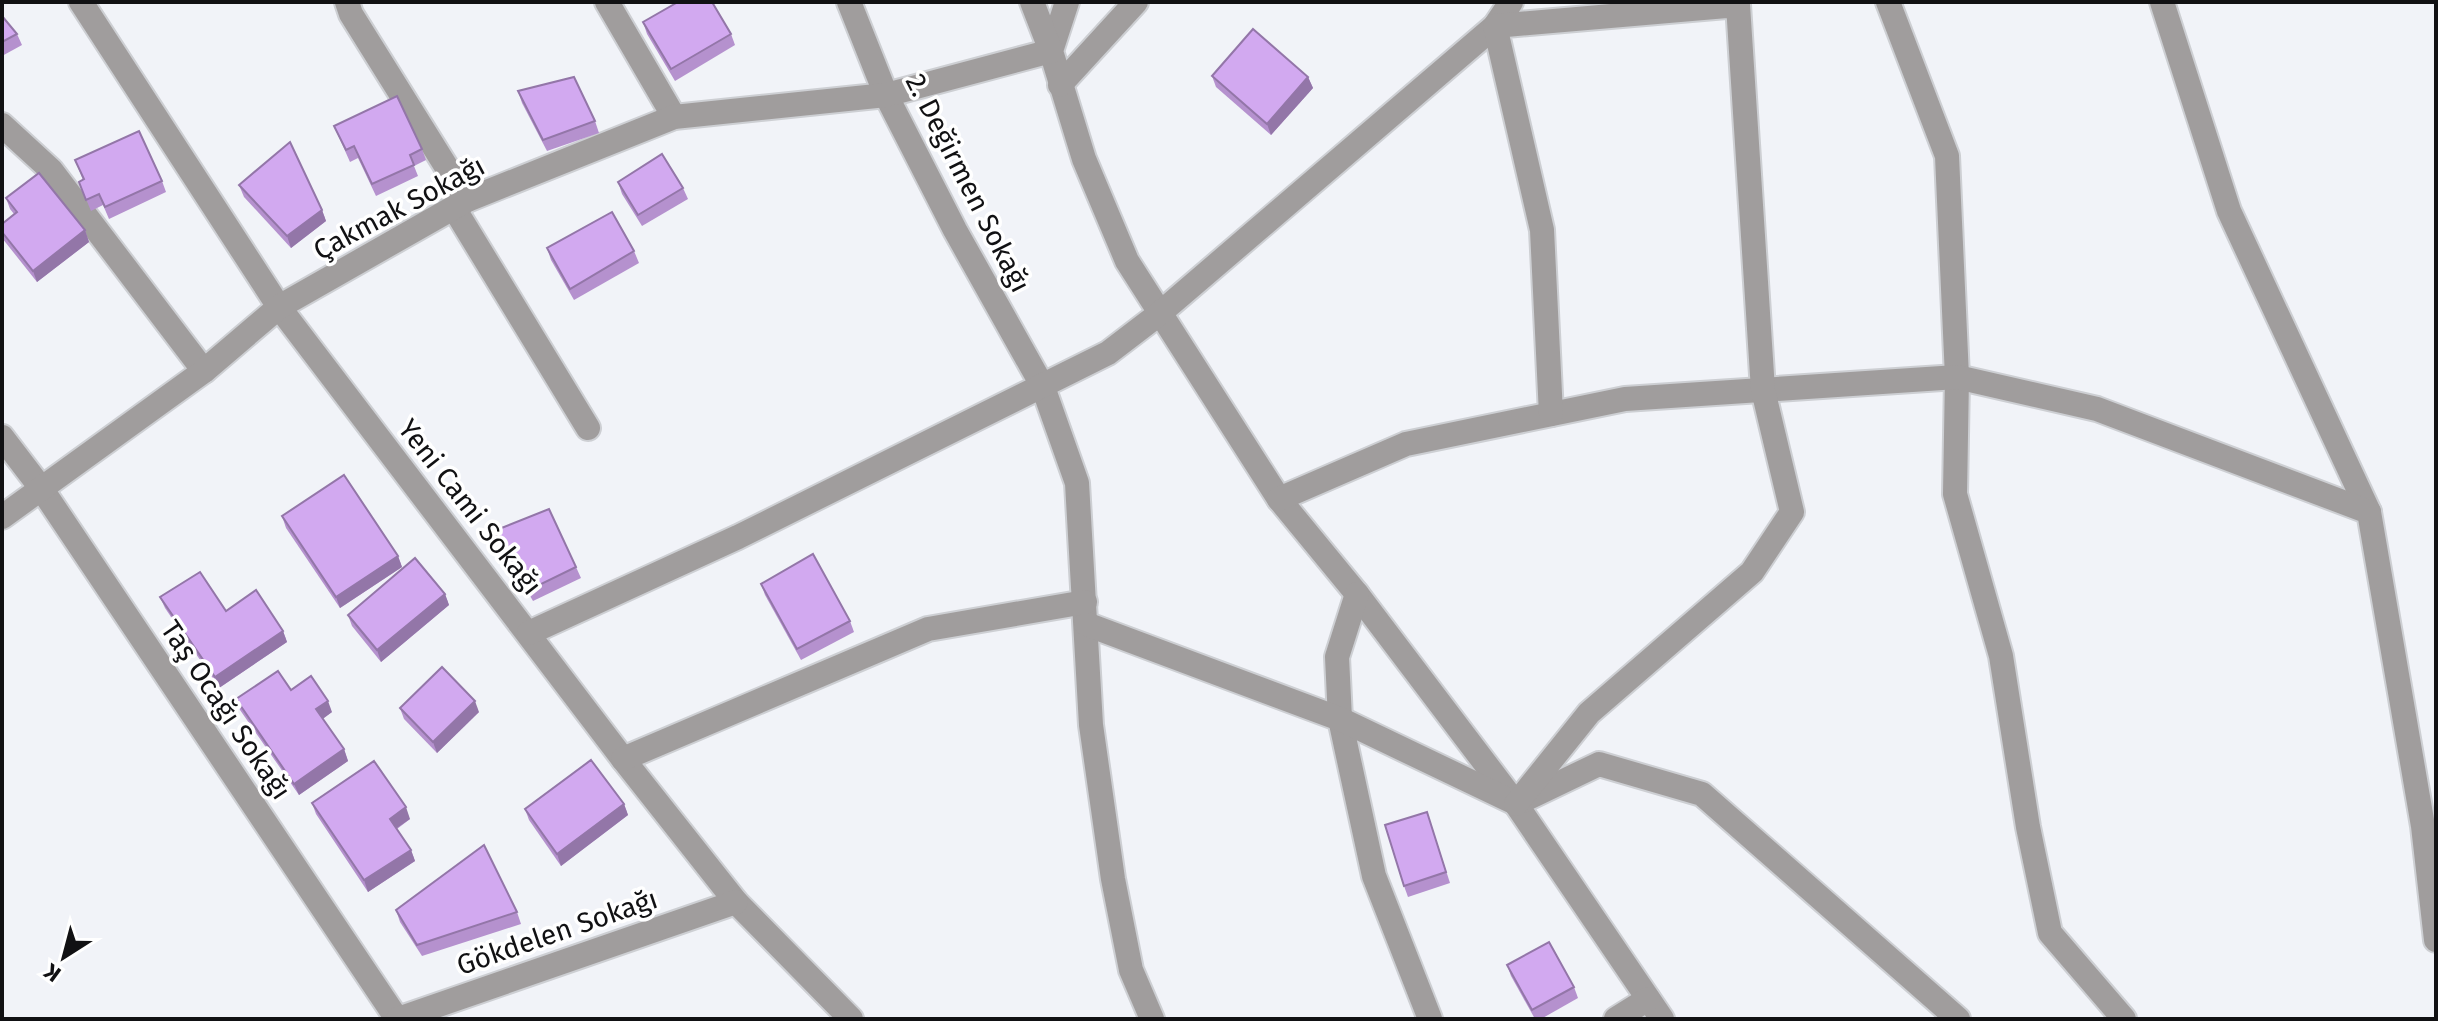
<svg xmlns="http://www.w3.org/2000/svg" width="2438" height="1021" viewBox="0 0 2438 1021" font-family="'Fira Sans',sans-serif">
  <style>
    .lines { fill: none; stroke-linecap: round; stroke-linejoin: round }
    .street-casing { stroke: #cdcfd3; stroke-width: 28 }
    .street { stroke: #a09d9d; stroke-width: 24 }
    .wall { fill: #b591ce }
    .shaded-wall { fill: #9376a8 }
    .building { fill: #d2a9f0; stroke: #9376a8; stroke-width: 2 }
    .labels { text-anchor: middle; dominant-baseline: central; stroke-width: 7; stroke-linejoin: round; paint-order: stroke }
    .street-label { font-size: 28px; fill: #111113; stroke: #fff }
  </style>
  <rect width="100%" height="100%" fill="#f1f3f8"/>
  <g class="lines">
    <defs>
      <g id="street">
        <path d="M81 2 279 307 623 759 736 902 851 1019"/>
        <path d="M347 2 351 14 467 200"/>
        <path d="M607 2 674 117"/>
        <path d="M849 2 886 95 955 230 1043 387 1077 483 1091 725 1113 879 1131 970 1152 1019"/>
        <path d="M1067 2 1051 51 1084 159 1127 261 1279 499 1357 594 1516 804 1662 1019"/>
        <path d="M1888 2 1947 156 1957 377 1955 494 2001 656 2028 827 2050 933 2124 1019"/>
        <path d="M2162 2 2229 211 2369 512"/>
        <path d="M1060 85 1136 2"/>
        <path d="M2 125 51 170 204 371"/>
        <path d="M454 208 588 428"/>
        <path d="M2 437 41 488 397 1019"/>
        <path d="M1279 499 1406 444 1625 399 1957 377 2097 409 2369 512 2423 826 2436 940"/>
        <path d="M2 517 204 371 279 307 467 200 674 117 886 95 1051 51 1032 2"/>
        <path d="M1357 594 1337 657 1340 719 1374 876 1430 1019"/>
        <path d="M1086 624 1340 719 1511 801"/>
        <path d="M529 633 738 537 1108 353 1159 314 1495 26 1511 2"/>
        <path d="M623 759 928 629 1085 602"/>
        <path d="M1522 801 1599 764 1702 794 1958 1019"/>
        <path d="M1516 804 1589 713 1752 572 1792 512 1763 390 1738 5 1495 26 1542 230 1551 414"/>
        <path d="M398 1019 736 902"/>
        <path d="M1616 1019 1648 999"/>
      </g>
    </defs>
    <!-- street casing -->
    <use href="#street" class="street-casing"/>
    <!-- street -->
    <use href="#street" class="street"/>
  </g>
  <!-- wall -->
  <g class="wall">
    <path d="M2 16 17 34 22 45 2 56Z"/>
    <path d="M643 22 731 34 735 45 675 81 647 34Z"/>
    <path d="M1212 76 1308 77 1313 88 1271 135 1216 87Z"/>
    <path d="M518 91 595 121 599 133 547 151 522 103Z"/>
    <path d="M334 126 422 149 426 160 414 166 418 176 376 196 358 158 350 162Z"/>
    <path d="M75 160 162 181 166 192 109 219 103 205 91 211 79 182 83 180Z"/>
    <path d="M618 182 683 188 688 199 642 226 622 194Z"/>
    <path d="M239 185 322 210 326 221 291 248 244 197Z"/>
    <path d="M6 198 85 230 89 242 37 282 2 238V224L14 214 10 209Z"/>
    <path d="M547 248 634 251 639 263 574 300 551 260Z"/>
    <path d="M282 516 398 556 402 567 340 608 286 528Z"/>
    <path d="M494 531 576 567 581 578 533 601 498 542Z"/>
    <path d="M761 584 850 621 854 632 801 660 765 595Z"/>
    <path d="M445 594 449 605 381 662 352 626 348 615Z"/>
    <path d="M160 597 283 631 287 642 219 688 165 608Z"/>
    <path d="M236 699 332 712 322 719 344 749 348 761 299 795 240 710Z"/>
    <path d="M400 708 479 712 437 753 404 719Z"/>
    <path d="M312 803 410 819 397 829 411 850 415 861 368 892 316 814Z"/>
    <path d="M624 804 628 815 561 866 529 820 525 809Z"/>
    <path d="M1427 812 1450 883 1408 897 1404 886Z"/>
    <path d="M396 910 517 912 521 924 422 956 400 922Z"/>
    <path d="M1507 965 1574 987 1578 998 1541 1019H1535L1511 976Z"/>
  </g>
  <!-- shaded-wall -->
  <g class="shaded-wall">
    <path d="M1308 77 1313 88 1271 135 1267 124Z"/>
    <path d="M322 210 326 221 291 248 287 236Z"/>
    <path d="M85 230 89 242 37 282 33 271Z"/>
    <path d="M398 556 402 567 340 608 336 597Z"/>
    <path d="M445 594 449 605 381 662 377 650Z"/>
    <path d="M283 631 287 642 219 688 215 677Z"/>
    <path d="M328 701 332 712 320 721 316 709Z"/>
    <path d="M475 701 479 712 437 753 433 742Z"/>
    <path d="M344 749 348 761 299 795 294 784Z"/>
    <path d="M624 804 628 815 561 866 557 854Z"/>
    <path d="M406 807 410 819 394 830 390 819Z"/>
    <path d="M411 850 415 861 368 892 364 880Z"/>
  </g>
  <!-- building -->
  <g class="building">
    <path d="M678 2H712L731 34 671 69 643 22Z"/>
    <path d="M2 16 17 34 2 42Z"/>
    <path d="M1253 29 1308 77 1267 124 1212 76Z"/>
    <path d="M574 77 595 121 543 140 518 91Z"/>
    <path d="M397 96 422 149 410 155 414 165 372 184 354 146 346 150 334 126Z"/>
    <path d="M139 131 162 181 105 207 99 194 86 200 79 182 84 179 75 160Z"/>
    <path d="M290 142 322 210 287 236 239 185Z"/>
    <path d="M662 154 683 188 638 215 618 182Z"/>
    <path d="M39 173 85 230 33 271 2 232V224L17 212 6 198Z"/>
    <path d="M612 212 634 251 570 289 547 248Z"/>
    <path d="M344 475 398 556 336 597 282 516Z"/>
    <path d="M549 509 576 567 529 590 494 531Z"/>
    <path d="M813 554 850 621 797 649 761 584Z"/>
    <path d="M415 558 445 594 377 650 348 615Z"/>
    <path d="M200 572 226 611 256 590 283 631 215 677 160 597Z"/>
    <path d="M442 667 475 701 433 742 400 708Z"/>
    <path d="M278 671 291 690 311 676 328 701 316 709 344 749 294 784 236 699Z"/>
    <path d="M591 760 624 804 557 854 525 809Z"/>
    <path d="M374 761 406 807 390 819 411 850 364 880 312 803Z"/>
    <path d="M1427 812 1446 872 1404 886 1385 825Z"/>
    <path d="M484 845 517 912 417 945 396 910Z"/>
    <path d="M1549 942 1574 987 1532 1010 1507 965Z"/>
  </g>
  <g class="labels">
    <!-- street labels -->
    <g class="street-label">
      <text transform="translate(968 183) rotate(63)">2. Değirmen Sokağı</text>
      <text transform="translate(399 208) rotate(-28)">Çakmak Sokağı</text>
      <text transform="translate(470 507) rotate(52)">Yeni Cami Sokağı</text>
      <text transform="translate(226 710) rotate(56)">Taş Ocağı Sokağı</text>
      <text transform="translate(557 932) rotate(-19)">Gökdelen Sokağı</text>
    </g>
  </g>
  <!-- border -->
  <rect width="2438" height="1021" fill="none" stroke="#111113" stroke-width="8"/>
  <!-- north arrow -->
  <g transform="translate(64 957) rotate(216)" stroke="#ffffff" stroke-width="6" paint-order="stroke">
  <path d="M0-6L14 30L0 20L-14 30Z" fill="#111113"/>
  <text y="-12" font-size="22" font-weight="bold" text-anchor="middle" fill="#111113">K</text>
  </g>
</svg>
